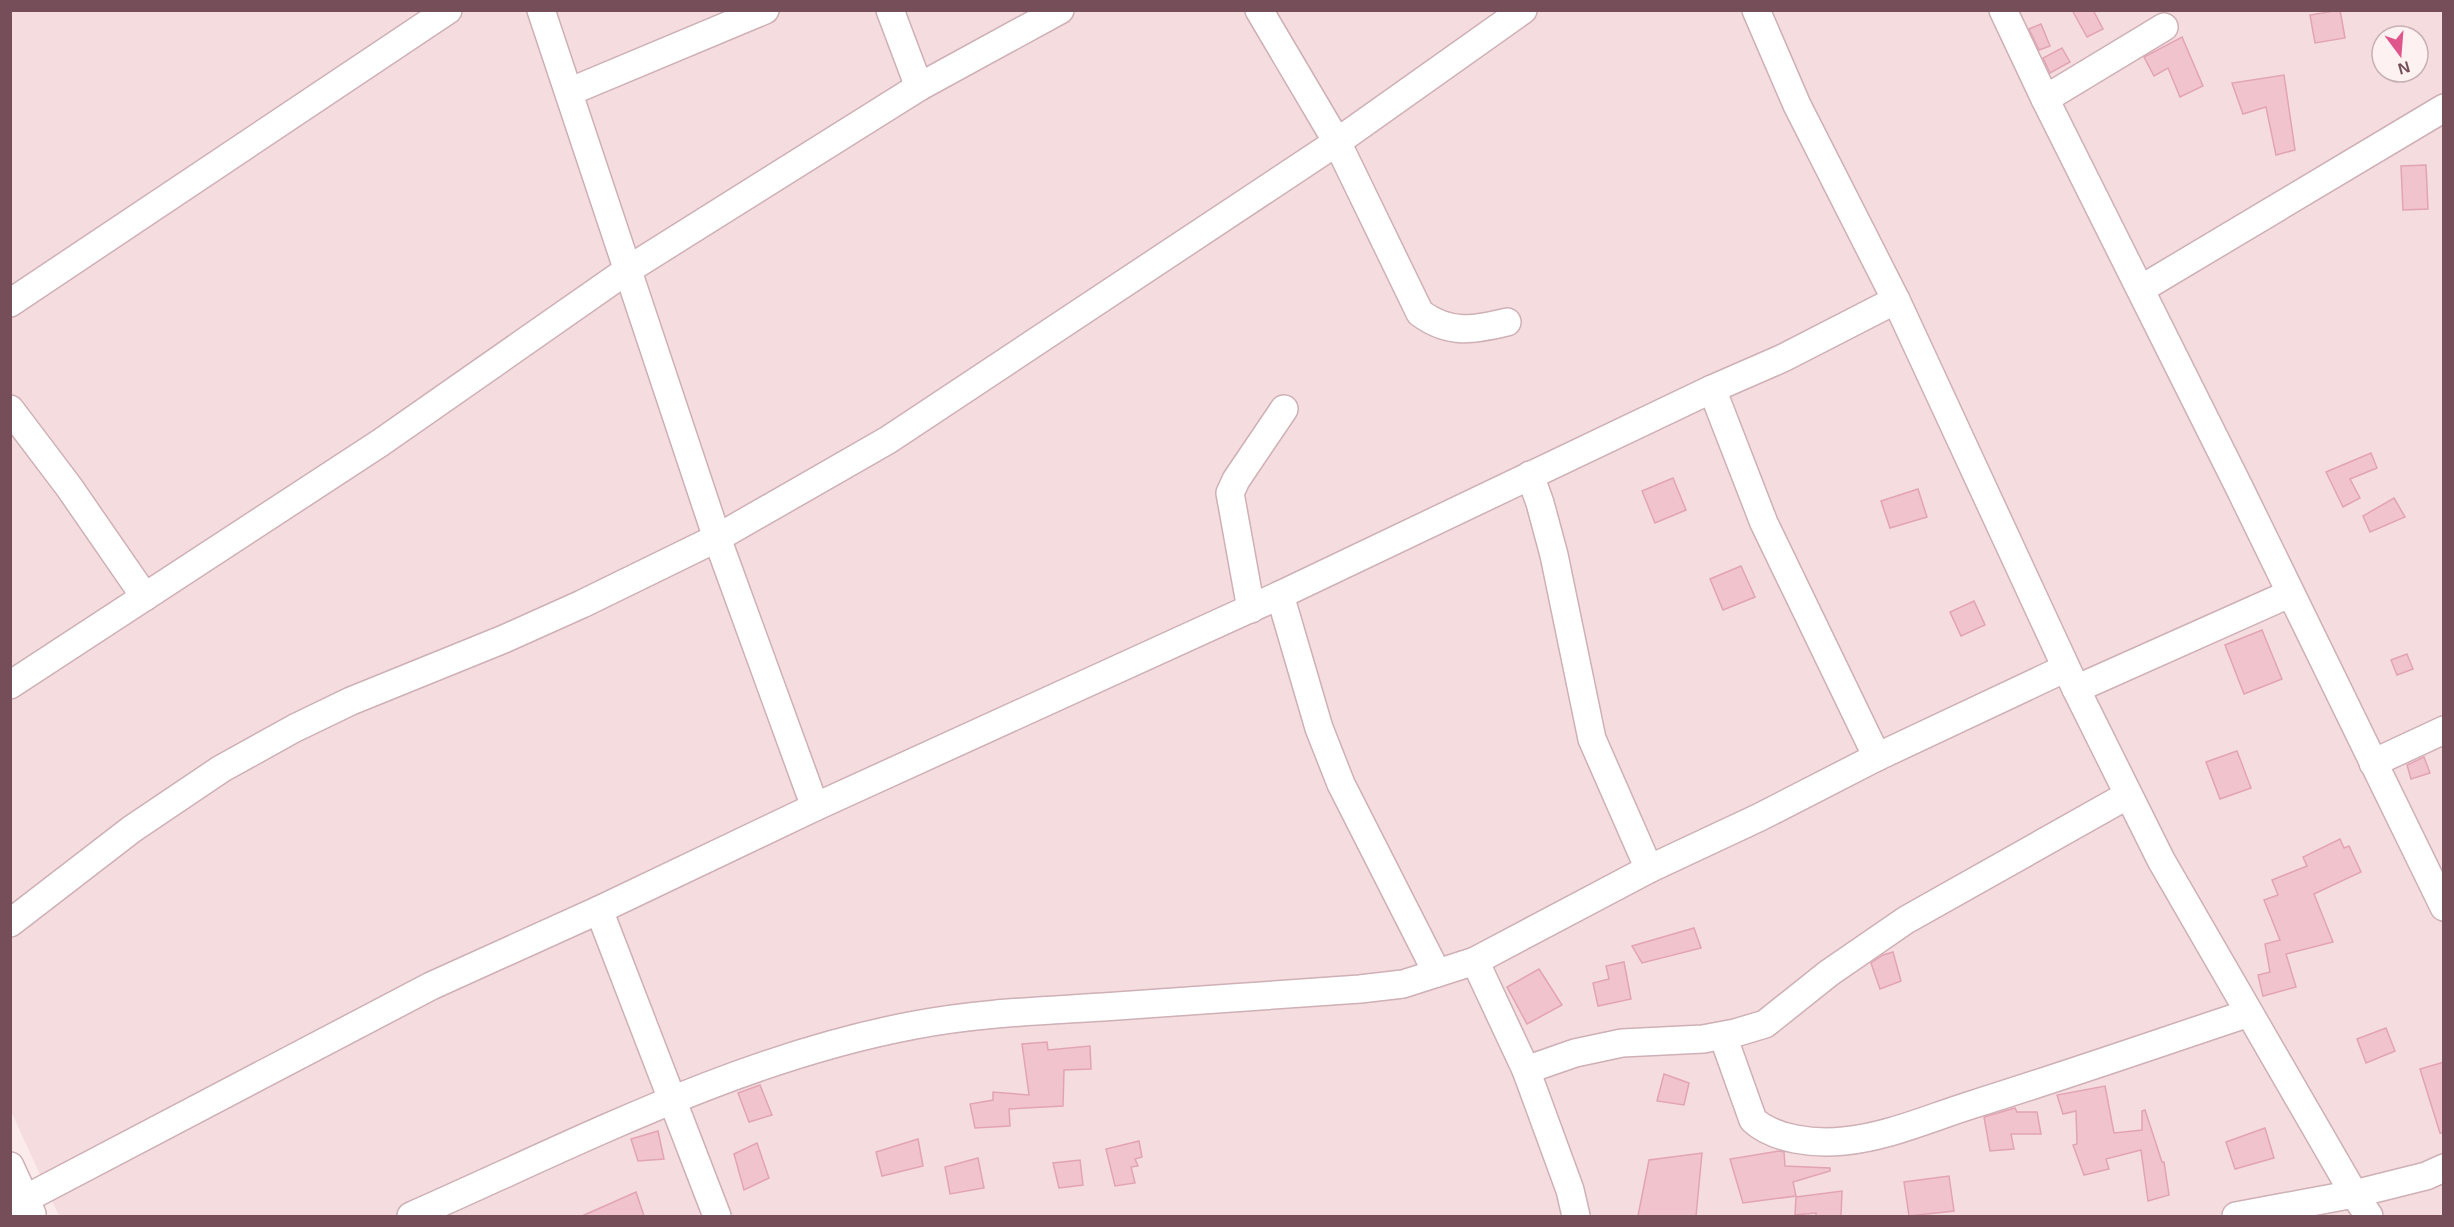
<svg xmlns="http://www.w3.org/2000/svg" width="2454" height="1227" viewBox="0 0 2454 1227" font-family="Arial,sans-serif">
  <style>
    .residential { fill: #f5dcde; fill-rule: evenodd }
    .building { fill: #f0c3cd; stroke: #e2a4b3; stroke-width: 1.5 }
    .lines { fill: none; stroke-linecap: round; stroke-linejoin: round }
    .minor-casing { stroke: #ceb0b6; stroke-width: 30 }
    .minor { stroke: #fff; stroke-width: 27 }
  </style>
  <rect width="100%" height="100%" fill="#fcebeb"/>
  <!-- residential -->
  <path class="residential" d="M10 11H2443V1216H59L10 1109ZM2382 36H2418V72H2382Z"/>
  <!-- building -->
  <g class="building">
    <path d="M2072 10H2093L2103 29 2087 37Z"/>
    <path d="M2340 10 2345 38 2315 43 2310 15Z"/>
    <path d="M2041 24 2050 46 2039 50 2029 29Z"/>
    <path d="M2182 37 2203 86 2180 97 2168 68 2154 76 2144 57Z"/>
    <path d="M2062 48 2070 62 2050 73 2043 58Z"/>
    <path d="M2284 75 2295 150 2276 155 2266 107 2243 114 2232 83Z"/>
    <path d="M2426 165 2428 209 2403 210 2401 166Z"/>
    <path d="M2371 453 2377 468 2350 479 2360 498 2343 507 2326 472Z"/>
    <path d="M1673 478 1686 510 1655 523 1642 491Z"/>
    <path d="M1918 489 1927 517 1890 528 1881 501Z"/>
    <path d="M2394 498 2405 517 2370 532 2363 516Z"/>
    <path d="M1741 566 1755 597 1723 610 1710 579Z"/>
    <path d="M1974 601 1985 625 1961 636 1950 612Z"/>
    <path d="M2262 630 2282 679 2244 694 2225 645Z"/>
    <path d="M2407 654 2413 669 2397 675 2391 660Z"/>
    <path d="M2237 751 2251 788 2220 799 2206 762Z"/>
    <path d="M2424 757 2430 773 2411 779 2407 765Z"/>
    <path d="M2340 839 2344 848 2349 846 2361 872 2314 894 2333 942 2286 954 2296 987 2263 996 2258 975 2270 972 2265 944 2280 940 2264 900 2278 895 2272 880 2307 866 2303 857Z"/>
    <path d="M1694 928 1701 948 1642 963 1632 946Z"/>
    <path d="M1893 952 1901 981 1880 989 1871 963 1883 955Z"/>
    <path d="M1624 962 1631 999 1598 1006 1593 983 1609 979 1606 966Z"/>
    <path d="M1539 969 1562 1005 1527 1024 1507 987Z"/>
    <path d="M2386 1028 2395 1051 2366 1063 2357 1039Z"/>
    <path d="M1047 1042 1048 1050 1090 1046 1091 1069 1064 1070 1063 1106 1009 1109 1010 1126 975 1128 970 1104 993 1100V1092L1029 1095 1022 1044Z"/>
    <path d="M2444 1062V1133H2440L2420 1069Z"/>
    <path d="M1664 1074 1689 1083 1684 1105 1657 1101Z"/>
    <path d="M760 1085 772 1115 749 1122 738 1093Z"/>
    <path d="M2105 1086 2114 1133 2142 1130V1111L2145 1110 2162 1162H2164L2169 1195 2148 1201 2141 1150 2106 1159 2109 1169 2084 1175 2073 1145 2077 1144 2076 1111 2063 1114 2057 1095Z"/>
    <path d="M2015 1108 2017 1112H2037L2041 1134H2011L2014 1149 1990 1151 1984 1117Z"/>
    <path d="M2265 1128 2274 1158 2235 1169 2226 1142Z"/>
    <path d="M658 1131 664 1159 638 1161 631 1139Z"/>
    <path d="M918 1139 923 1166 882 1176 876 1152Z"/>
    <path d="M1139 1141 1142 1157 1135 1159 1138 1166 1131 1167 1135 1183 1115 1186 1106 1149Z"/>
    <path d="M757 1143 769 1178 744 1190 734 1154Z"/>
    <path d="M1779 1151 1784 1152 1785 1166 1830 1168V1171L1793 1182 1796 1196 1743 1203 1730 1159Z"/>
    <path d="M1702 1153 1696 1216H1638L1649 1160Z"/>
    <path d="M978 1158 984 1188 950 1194 945 1167Z"/>
    <path d="M1080 1160 1083 1185 1059 1188 1053 1163Z"/>
    <path d="M1949 1176 1954 1211 1909 1216 1904 1182Z"/>
    <path d="M1842 1191 1841 1216H1816V1213L1795 1215 1796 1197Z"/>
    <path d="M636 1192 644 1216H582Z"/>
  </g>
  <g class="lines">
    <defs>
      <g id="minor">
        <path d="M541 10 717 538 815 807"/>
        <path d="M890 10 919 87"/>
        <path d="M1259 10 1337 142 1420 313C1450 335 1474 330 1507 322"/>
        <path d="M1756 10 1797 105 1896 300 2076 689 2161 860 2354 1194 2369 1216"/>
        <path d="M2003 10 2045 99 2239 487 2444 907"/>
        <path d="M569 92 765 10"/>
        <path d="M2045 99 2164 27"/>
        <path d="M2141 289 2444 108"/>
        <path d="M10 303 448 10"/>
        <path d="M1712 389 1764 523 1877 757"/>
        <path d="M10 409 69 487 145 597"/>
        <path d="M1530 475 1540 503 1554 555 1592 739 1649 869"/>
        <path d="M1280 595 1319 728 1341 784 1437 973"/>
        <path d="M1251 609 1230 493 1236 480 1284 409"/>
        <path d="M10 685 380 443 629 269 919 87 1060 10"/>
        <path d="M2076 689 2289 594"/>
        <path d="M2373 763 2444 730"/>
        <path d="M599 910 717 1216"/>
        <path d="M10 923 132 829 221 769 295 728 351 701 504 639 582 604 717 538 888 440 1337 142 1523 10"/>
        <path d="M1475 961 1526 1070 1570 1190 1576 1216"/>
        <path d="M1723 1036 1753 1120C1775 1140 1815 1144 1844 1141 1887 1137 1930 1118 1971 1105 2064 1076 2156 1044 2249 1013"/>
        <path d="M1526 1070 1575 1053 1622 1043 1703 1039 1735 1033 1765 1024 1829 973 1906 920 2128 795"/>
        <path d="M10 1166 32 1214"/>
        <path d="M10 1210 25 1199 431 986 599 910 815 807 1280 595 1712 389 1783 358 1896 300"/>
        <path d="M411 1216C575 1144 738 1058 915 1025 977 1013 1040 1011 1103 1007 1189 1001 1274 995 1360 989L1403 984 1475 961 1649 869 1760 817 1877 757 2066 668"/>
        <path d="M2236 1216 2354 1194 2426 1176 2444 1168"/>
      </g>
    </defs>
    <!-- minor casing -->
    <use href="#minor" class="minor-casing"/>
    <!-- minor -->
    <use href="#minor" class="minor"/>
  </g>
  <!-- border -->
  <rect width="2454" height="1227" fill="none" stroke="#764e59" stroke-width="24"/>
  <!-- north arrow -->
  <g transform="translate(2400 54) rotate(164)"><circle r="28" fill="#fef1f1" stroke="#c8b0b4" stroke-width="1.5"/>
  <path d="M0-4.5L10 22L0 15L-10 22Z" fill="#df568c"/>
  <text y="-9" font-size="16" font-weight="bold" text-anchor="middle" fill="#764e59">N</text>
  </g>
</svg>
